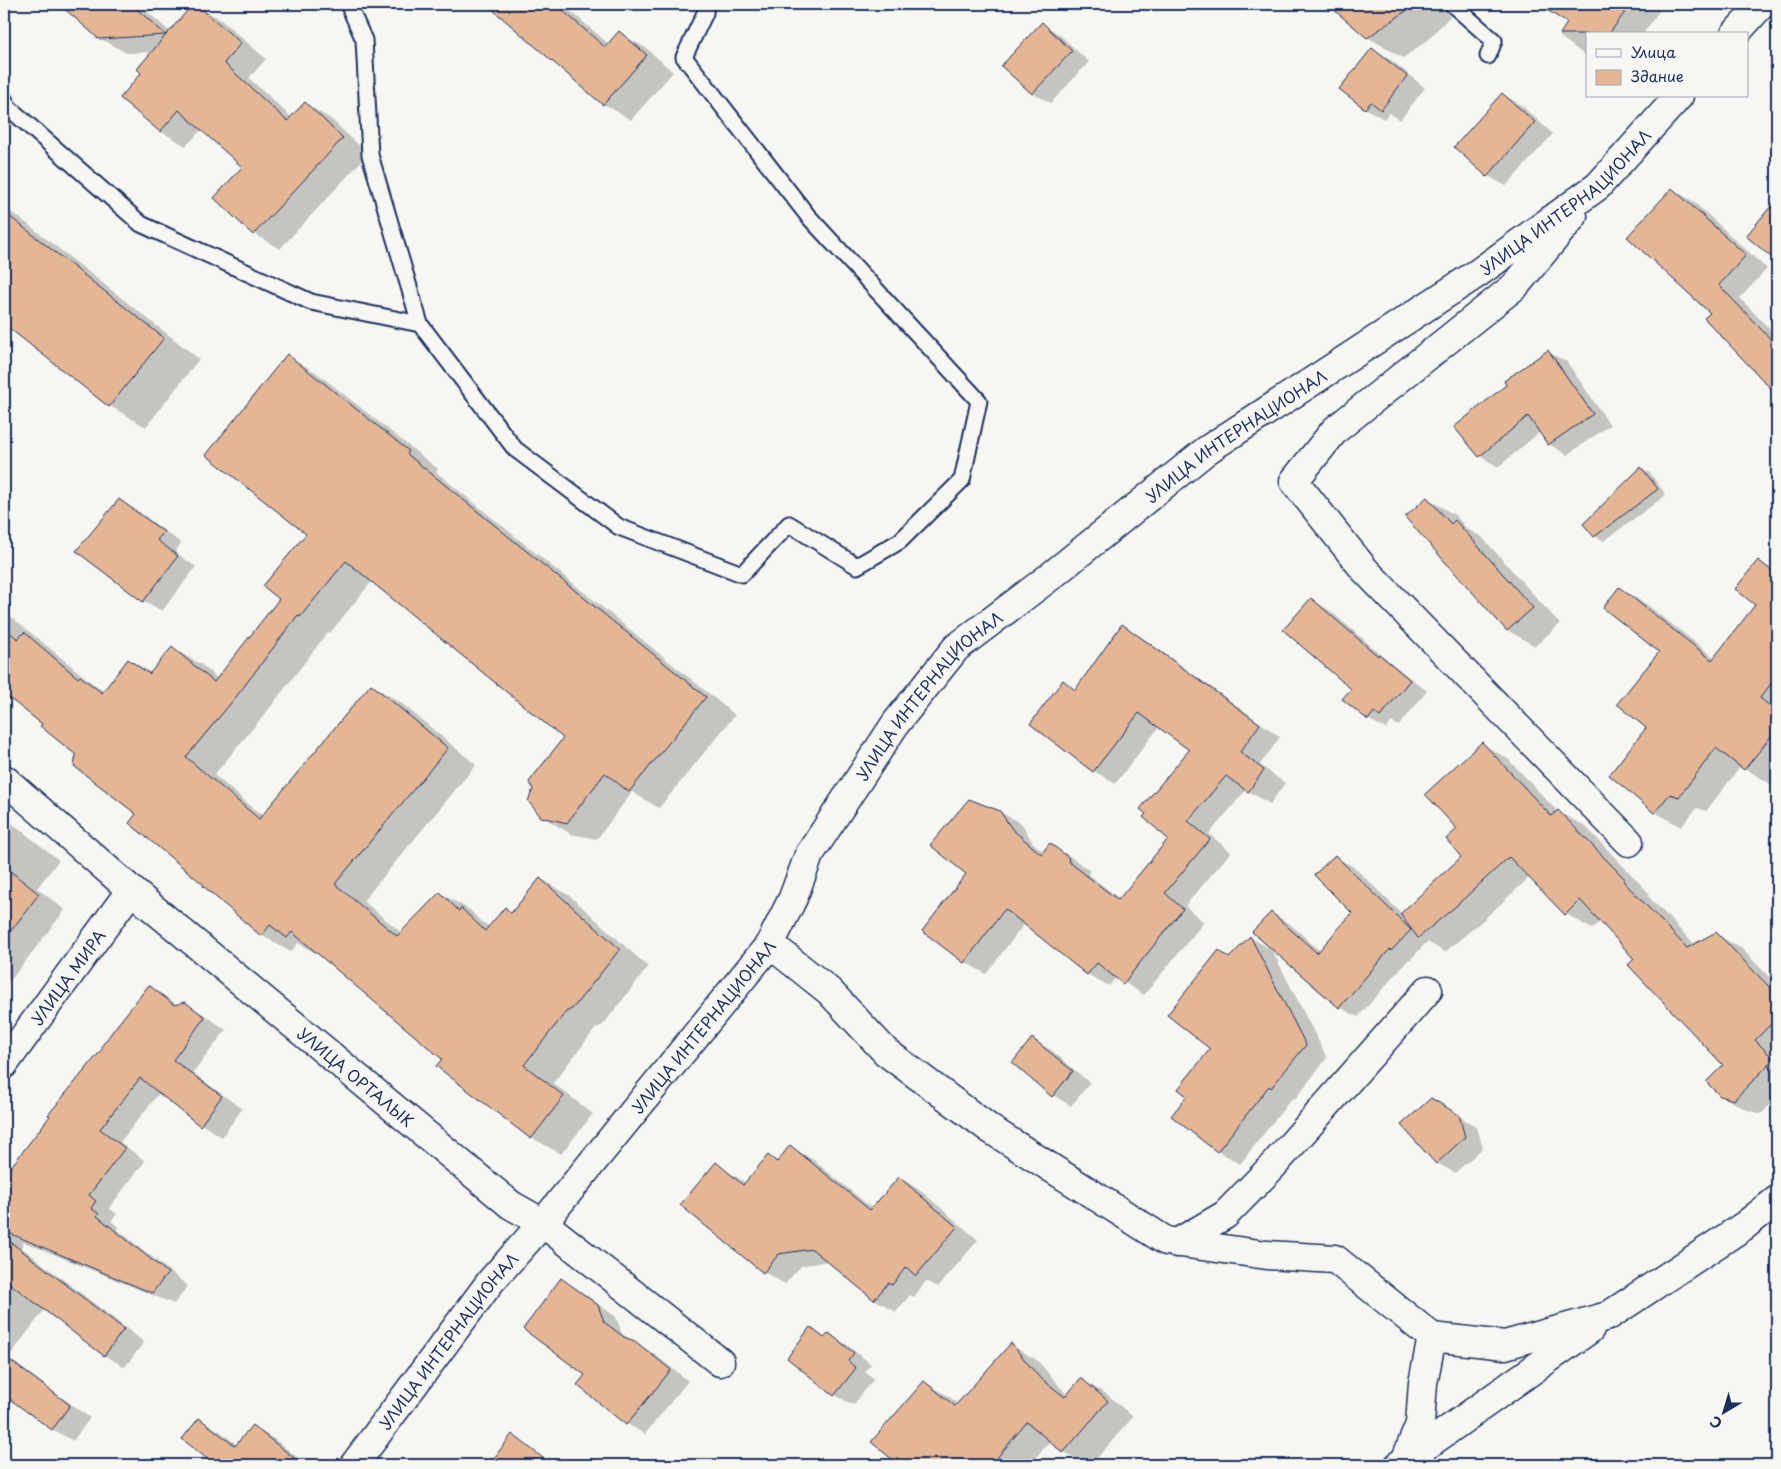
<svg xmlns="http://www.w3.org/2000/svg" width="1781" height="1469" viewBox="0 0 1781 1469" font-family="'Playpen Sans',sans-serif">
  <style>
    .shadow { fill: #0003 }
    .building { fill: #e5b695; stroke: #1b2f5e }
    .lines { fill: none; stroke-linecap: round; stroke-linejoin: round }
    .service-casing { stroke: #1b2f5e; stroke-width: 19 }
    .minor-casing { stroke: #1b2f5e; stroke-width: 31 }
    .service { stroke: #f6f6f2; stroke-width: 15 }
    .minor { stroke: #f6f6f2; stroke-width: 28 }
    .labels { text-anchor: middle; dominant-baseline: central; stroke-width: 4; stroke-linejoin: round; paint-order: stroke }
    .street-label { font-size: 16px; fill: #1b2f5e; stroke: #f6f6f2 }
  </style>
  <rect width="100%" height="100%" fill="#f6f6f2"/>
  <filter id="ink" filterUnits="userSpaceOnUse"><feTurbulence type="fractalNoise" baseFrequency=".02" numOctaves="2"/><feDisplacementMap in="SourceGraphic" scale="10" xChannelSelector="R" yChannelSelector="G"/><feConvolveMatrix kernelMatrix="1 2 1 2 8 2 1 2 1" color-interpolation-filters="sRGB"/></filter>
  <g filter="url(#ink)">
    <!-- shadow -->
    <g class="shadow">
      <path d="M61 4H139L170 32 194 4 220 19 266 59 249 78 292 118 305 104 331 119 368 154 280 249 254 234 244 167 202 129 186 146 160 131 143 73 153 52 126 53 100 38Z"/>
      <path d="M488 4H562L609 44 619 33 646 48 673 72 631 120 604 104Z"/>
      <path d="M1329 4H1436L1450 16 1428 40 1403 58 1367 37Z"/>
      <path d="M1540 4H1664L1643 34H1587V57L1559 36 1569 23Z"/>
      <path d="M1042 24 1060 35 1089 62 1051 103 1032 93Z"/>
      <path d="M1372 50 1391 60 1425 88 1400 120 1389 113 1384 119 1365 108Z"/>
      <path d="M1502 94 1521 105 1553 134 1506 186 1488 176Z"/>
      <path d="M1672 189 1694 202 1767 269 1740 298 1777 337V393L1706 318 1712 313Z"/>
      <path d="M4 208 16 215 199 359 146 427 110 406 4 323Z"/>
      <path d="M1548 352 1567 362 1610 425 1567 455 1549 444 1540 432 1498 467 1480 456Z"/>
      <path d="M287 356 317 373 438 469 436 472 735 715 659 808 632 792 597 839 571 834 541 816 565 738 372 581 330 633 328 632 265 714 214 775 263 816 371 685 400 702 476 765 363 901 402 933 440 893 470 910 479 920 490 927 505 909 513 914 541 879 570 896 648 967 603 1025 596 1028 553 1083 593 1114 561 1154 532 1138 443 1059 318 953 317 954 298 943 291 952 261 935 206 885 138 814 77 755 43 723 4 693V611L96 686 105 692 129 660 152 673 172 648 202 665 218 679 281 599 308 534Z"/>
      <path d="M1641 468 1650 473 1666 495 1604 541 1595 536Z"/>
      <path d="M1428 499 1455 515 1467 529 1482 537 1560 624 1535 646 1507 630Z"/>
      <path d="M120 501 138 511 181 543 175 552 196 567 162 611 144 601 78 550Z"/>
      <path d="M1758 561 1777 572V777L1772 785 1741 766 1706 811 1697 808 1681 827 1655 812 1648 728 1661 651 1620 589 1646 604 1715 658 1757 605Z"/>
      <path d="M1311 599 1329 610 1390 662 1427 691 1399 726 1392 722 1386 729 1368 719 1352 689Z"/>
      <path d="M1122 626 1143 638 1280 737 1260 765 1285 783 1270 804 1246 790 1209 834 1231 852 1185 906 1204 922 1144 995 1116 977 1109 986 1087 974 1025 923 986 974 965 962 967 874 1000 812 1022 824 1033 843 1044 852 1050 845 1071 857 1090 871 1088 874 1120 899 1169 839 1191 750 1159 727 1115 784 1094 771 1032 724 1063 682 1076 690Z"/>
      <path d="M1482 744 1508 759 1558 812 1585 826 1650 894 1648 896 1695 945 1716 934 1742 949 1777 985V1098L1761 1114 1747 1110 1720 1095 1725 1065 1636 959 1601 921 1592 929 1566 914 1530 877 1482 921 1445 952 1427 942 1410 960 1409 959 1358 1017 1339 1007 1272 913 1290 924 1320 951 1354 913 1335 857 1354 867 1402 914 1463 857 1459 829Z"/>
      <path d="M4 817 59 860 37 888 65 910 10 981 4 978Z"/>
      <path d="M1250 937 1272 950 1327 1058 1294 1100 1292 1098 1240 1164 1218 1151 1172 1116 1188 1095 1211 1049 1219 952 1230 958Z"/>
      <path d="M149 986 178 1005 185 1003 206 1016 226 1030 193 1073 242 1109 222 1137 201 1124 160 1092 120 1142 145 1161 109 1208 117 1214 111 1221 119 1227 117 1229 188 1286 174 1304 24 1242 21 1247 144 1342 125 1367 104 1355 45 1309 8 1358 90 1418 73 1441 52 1429 4 1393V1185L6 1182 4 1180V1178L104 1048Z"/>
      <path d="M1033 1040 1051 1050 1090 1083 1071 1106 1053 1095Z"/>
      <path d="M1449 1110 1477 1127 1483 1148 1455 1173 1437 1163Z"/>
      <path d="M791 1147 812 1159 873 1209 900 1178 921 1191 978 1240 938 1287 926 1281 914 1297 910 1295 896 1312 874 1299 829 1261 801 1266 785 1284 764 1272 716 1164 746 1183 768 1156 778 1162Z"/>
      <path d="M561 1279 579 1290 616 1317 622 1334 632 1341 653 1353 688 1381 645 1434 627 1424 587 1375Z"/>
      <path d="M811 1329 826 1338 829 1334 847 1345 871 1364 865 1372 874 1379 853 1405 835 1395 788 1357Z"/>
      <path d="M1011 1345 1037 1360 1068 1396 1082 1380 1108 1395 1133 1417 1091 1465H1086L1064 1452 1050 1441 1029 1465H901L873 1442 924 1382 950 1397 958 1404Z"/>
      <path d="M200 1419 221 1432 237 1445 252 1426 274 1439 307 1465H217L184 1439Z"/>
    </g>
    <!-- building -->
    <g class="building">
      <path d="M59 4H131L166 35 193 4H196L241 43 224 63 287 121 305 102 343 138 253 235 214 198 242 167 179 110 160 132 120 98 141 73 137 69 166 35 99 39Z"/>
      <path d="M486 4H555L605 47 619 31 647 55 603 105Z"/>
      <path d="M1327 4H1416L1367 38Z"/>
      <path d="M1538 4H1631L1609 34H1560L1567 23Z"/>
      <path d="M1042 22 1072 51 1032 94 1001 66Z"/>
      <path d="M1372 48 1407 76 1381 110 1371 102 1365 109 1339 89Z"/>
      <path d="M1502 93 1535 122 1487 177 1454 147Z"/>
      <path d="M1672 188 1746 255 1719 285 1777 346V395L1704 318 1710 313 1627 237Z"/>
      <path d="M1777 199V262L1746 236Z"/>
      <path d="M4 212 164 338 109 407 4 324Z"/>
      <path d="M1548 350 1593 414 1548 445 1528 416 1479 457 1454 427 1506 385 1504 381Z"/>
      <path d="M287 354 409 451 407 454 706 697 629 792 605 773 567 823 541 817 528 801 533 789 529 782 563 738 346 561 300 617 298 615 236 697 186 757 259 819 371 684 448 748 335 884 397 936 440 892 459 911 461 908 485 931 505 907 511 913 540 878 620 949 573 1008 566 1012 524 1065 564 1096 531 1139 436 1066 442 1059 292 932 287 938 270 925 261 936 203 886 204 885 129 823 136 814 74 766 76 755 40 726 42 724 4 694V628L18 639 24 632 78 678 80 676 102 693 128 659 149 674 172 647 214 682 279 599 263 586 306 534 206 455Z"/>
      <path d="M1641 467 1658 489 1594 537 1583 524Z"/>
      <path d="M1427 497 1451 524 1455 520 1533 608 1507 631 1405 517Z"/>
      <path d="M119 499 164 532 157 540 178 556 143 602 76 551Z"/>
      <path d="M1758 560 1777 575V676L1760 698 1777 712V729L1744 770 1716 748 1679 797 1670 794 1654 813 1609 775 1646 728 1617 704 1659 652 1603 608 1619 587 1712 660 1755 605 1735 589Z"/>
      <path d="M1311 598 1378 656 1379 654 1410 680 1380 717 1374 712 1368 720 1342 699 1351 689 1283 630Z"/>
      <path d="M1122 624 1260 724 1240 752 1264 770 1248 792 1226 776 1188 821 1210 839 1165 893 1183 909 1123 984 1097 963 1087 975 1005 909 964 963 922 931 966 874 930 845 969 799 1000 811 1012 829 1041 854 1050 843 1069 858 1068 861 1118 900 1168 839 1143 817 1146 814 1140 809 1189 750 1139 713 1093 772 1030 724 1063 680 1075 690Z"/>
      <path d="M1482 742 1551 816 1558 810 1625 879 1623 881 1687 948 1716 932 1777 995V1018L1755 1040 1774 1059 1734 1100 1720 1096 1706 1082 1723 1065 1628 965 1634 959 1618 941 1580 900 1565 915 1509 857 1456 906 1418 938 1400 914 1461 857 1446 839 1457 829 1425 794Z"/>
      <path d="M1335 855 1411 930 1391 951 1390 949 1339 1008 1252 932 1271 912 1317 953 1352 913 1314 875Z"/>
      <path d="M4 866 39 894 4 940Z"/>
      <path d="M1250 936 1306 1045 1271 1088 1269 1086 1217 1152 1171 1116 1187 1096 1178 1089 1210 1049 1167 1015 1219 950 1229 958Z"/>
      <path d="M149 985 174 1005 185 1002 205 1017 173 1060 222 1096 200 1126 140 1078 100 1129 125 1148 89 1195 96 1201 91 1208 99 1214 97 1216 168 1273 152 1293 4 1231V1176L50 1116 48 1115 103 1048 101 1047 115 1028Z"/>
      <path d="M1032 1038 1073 1071 1052 1097 1012 1063Z"/>
      <path d="M1431 1098 1459 1115 1465 1137 1436 1164 1401 1125Z"/>
      <path d="M790 1145 870 1210 899 1177 957 1227 916 1276 906 1267 892 1285 888 1283 874 1300 812 1249 779 1254 763 1273 680 1205 716 1162 743 1185 768 1155 777 1162Z"/>
      <path d="M4 1237 124 1329 104 1356 4 1279Z"/>
      <path d="M561 1278 598 1305 604 1322 624 1337 635 1341 671 1370 626 1425 577 1385 585 1375 523 1329Z"/>
      <path d="M810 1327 824 1338 829 1333 854 1353 848 1361 856 1368 834 1396 787 1358Z"/>
      <path d="M1011 1343 1038 1376 1065 1397 1081 1378 1108 1401 1063 1453 1027 1422 991 1465H899L871 1442 924 1381 955 1406Z"/>
      <path d="M4 1356 70 1405 52 1430 4 1395Z"/>
      <path d="M199 1418 235 1446 252 1425 303 1465H215L182 1439Z"/>
      <path d="M512 1434 552 1465H489Z"/>
    </g>
    <g class="lines">
      <defs>
        <g id="service">
          <path d="M348 4 364 40 370 155 420 324 515 449 619 527 742 574 789 524 857 566 900 541 962 480 979 401 808 216 684 57 705 13 706 4"/>
          <path d="M1452 4 1494 41 1488 56"/>
          <path d="M4 99 9 108 141 224 311 302 420 324"/>
        </g>
        <g id="minor">
          <path d="M1735 34 1762 4"/>
          <path d="M1573 216 1515 286 1335 430 1294 481 1364 569 1629 842"/>
          <path id="s1" d="M4 779 131 890 511 1205 543 1223 720 1362"/>
          <path d="M770 944 829 991 886 1052 990 1129 1166 1241 1267 1255 1335 1259 1432 1337 1505 1345 1608 1316 1744 1226 1777 1200"/>
          <path id="s2" d="M4 1064 131 890"/>
          <path d="M1177 1243 1225 1215 1271 1168 1428 990"/>
          <path d="M1405 1461 1420 1424 1423 1383 1432 1337"/>
          <path id="s3" d="M354 1465 491 1281 543 1223 770 944 793 898 809 855 896 723 956 648 1051 576 1207 450 1478 273 1598 186 1679 96"/>
          <path d="M1399 1465 1590 1329"/>
        </g>
      </defs>
      <!-- service casing -->
      <use href="#service" class="service-casing"/>
      <!-- minor casing -->
      <use href="#minor" class="minor-casing"/>
      <!-- service -->
      <use href="#service" class="service"/>
      <!-- minor -->
      <use href="#minor" class="minor"/>
    </g>
  </g>
  <g class="labels">
    <!-- street labels -->
    <g class="street-label">
      <text stroke="none"><textPath href="#s3" startOffset="1775">УЛИЦА ИНТЕРНАЦИОНАЛ</textPath></text>
      <text stroke="none"><textPath href="#s3" startOffset="1370">УЛИЦА ИНТЕРНАЦИОНАЛ</textPath></text>
      <text stroke="none"><textPath href="#s3" startOffset="965">УЛИЦА ИНТЕРНАЦИОНАЛ</textPath></text>
      <text stroke="none"><textPath href="#s2" startOffset="108">УЛИЦА МИРА</textPath></text>
      <text stroke="none"><textPath href="#s3" startOffset="561">УЛИЦА ИНТЕРНАЦИОНАЛ</textPath></text>
      <text stroke="none"><textPath href="#s1" startOffset="461">УЛИЦА ОРТАЛЫК</textPath></text>
      <text stroke="none"><textPath href="#s3" startOffset="156">УЛИЦА ИНТЕРНАЦИОНАЛ</textPath></text>
    </g>
  </g>
  <!-- margin -->
  <rect width="1781" height="1469" fill="none" stroke="#f6f6f2" stroke-width="20"/>
  <rect x="10" y="10" width="1761" height="1449" fill="none" stroke="#1b2f5e" stroke-width="2" filter="url(#ink)"/>
  <!-- legend -->
  <rect x="1586" y="32" width="162" height="65" fill="#f6f6f2" stroke="#9ea6b7"/>
  <rect x="1596" y="49" width="25" height="8" fill="#f6f6f2" stroke="#9ea6b7"/>
  <text x="1631" y="58" font-size="15" fill="#1b2f5e">Улица</text>
  <rect x="1596" y="70" width="25" height="15" fill="#e5b695" stroke="#9ea6b7"/>
  <text x="1631" y="82" font-size="15" fill="#1b2f5e">Здание</text>
  <!-- north arrow -->
  <g transform="translate(1724 1412) rotate(218)" stroke="#f6f6f2" stroke-width="4" paint-order="stroke">
  <path d="M0-4L9 19L0 12L-9 19Z" fill="#1b2f5e"/>
  <text y="-8" font-size="14" font-weight="bold" text-anchor="middle" fill="#1b2f5e">С</text>
  </g>
</svg>
